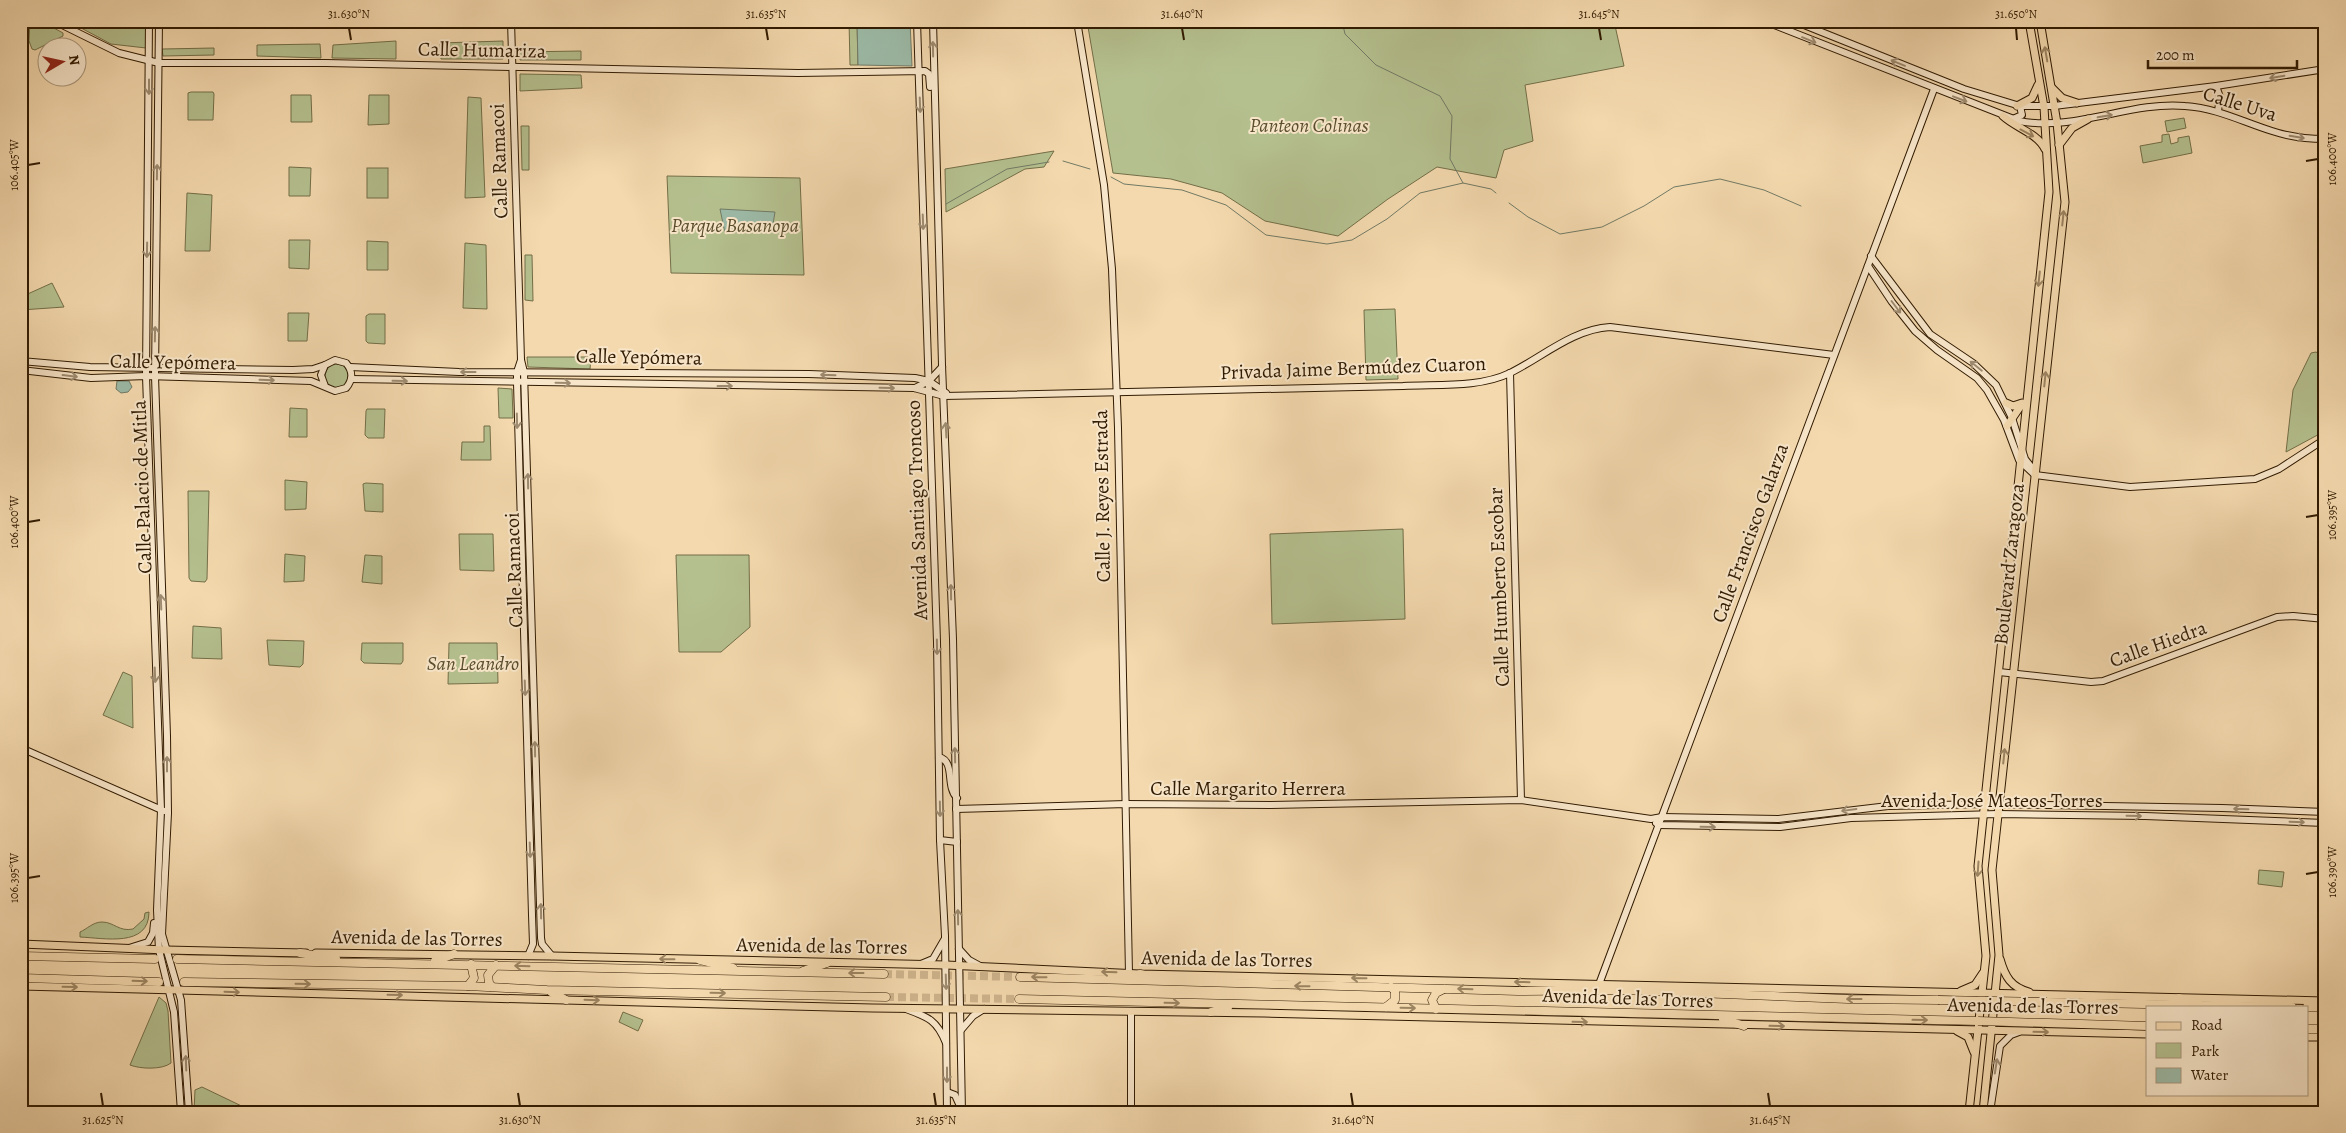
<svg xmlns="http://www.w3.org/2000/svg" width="2346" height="1133" viewBox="0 0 2346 1133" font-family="Alegreya,serif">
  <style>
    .green { fill: #b5c08f; stroke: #736e48 }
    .water { fill: #9cbaa7; stroke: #717a65 }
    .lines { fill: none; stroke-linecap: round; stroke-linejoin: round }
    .stream { stroke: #717a65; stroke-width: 1 }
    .highway-tunnel { stroke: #cdb38c; stroke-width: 8; stroke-dasharray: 8 4; stroke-linecap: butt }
    .secondary-casing { stroke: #311b02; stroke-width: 8 }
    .primary-casing { stroke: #311b02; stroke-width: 9 }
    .highway-casing { stroke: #311b02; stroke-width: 9 }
    .secondary { stroke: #f8e6ca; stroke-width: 6 }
    .primary { stroke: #f4d9ae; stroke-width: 7 }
    .highway { stroke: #f4d9ae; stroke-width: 8 }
    .highway-bridge-casing { stroke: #311b02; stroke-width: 9; stroke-linecap: butt }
    .highway-bridge { stroke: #f4d9ae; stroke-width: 8 }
    .oneway { stroke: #9e8b70 }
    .oneway2 { stroke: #9c8461 }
    .ticks { fill: none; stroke: #311b02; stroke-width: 2 }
    .labels { text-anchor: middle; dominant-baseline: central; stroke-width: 4; stroke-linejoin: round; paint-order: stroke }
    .street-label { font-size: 20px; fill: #311b02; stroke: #f8e6ca }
    .park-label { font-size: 20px; font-style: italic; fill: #594d2c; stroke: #f8e6ca }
    .neatline { fill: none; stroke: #311b02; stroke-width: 2 }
    .ticks-label { font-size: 12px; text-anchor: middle; fill: #311b02 }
  </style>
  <rect width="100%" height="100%" fill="#f4d9ae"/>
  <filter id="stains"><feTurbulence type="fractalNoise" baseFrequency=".004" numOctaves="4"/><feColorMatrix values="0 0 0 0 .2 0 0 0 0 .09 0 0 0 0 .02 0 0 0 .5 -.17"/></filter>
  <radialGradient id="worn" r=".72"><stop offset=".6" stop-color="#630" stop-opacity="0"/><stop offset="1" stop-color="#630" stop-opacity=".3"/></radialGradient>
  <!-- green -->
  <g class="green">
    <path d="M30 21H41L63 33V36L35 50 32 49 29 41Z"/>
    <path d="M68 21H146V48L111 44Z"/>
    <path d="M849 21H857L858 65H850Z"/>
    <path d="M1087 21H1614L1624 66 1525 85 1533 141 1504 150 1496 178 1437 167 1388 199 1338 236 1265 221 1222 193 1171 179 1113 173Z"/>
    <path d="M396 41V59L332 58 333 45Z"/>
    <path d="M503 41V59H441L440 43Z"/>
    <path d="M320 44 321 58 257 56V45Z"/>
    <path d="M214 48V55L163 56 162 49Z"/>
    <path d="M581 51V60H520L519 52Z"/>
    <path d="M520 74 581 75 582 88 520 91Z"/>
    <path d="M191 92H213L214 94 213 120H188V93Z"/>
    <path d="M291 95H311L312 122H291Z"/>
    <path d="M369 95H389V124L368 125Z"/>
    <path d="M468 97 481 98 485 197 465 198Z"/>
    <path d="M2184 118 2186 128 2167 132 2165 121Z"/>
    <path d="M521 126H529V170H522Z"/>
    <path d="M2169 134 2171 144 2178 142V138L2189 136 2192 153 2143 163 2140 146 2162 142V135Z"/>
    <path d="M1054 151 1044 167 1025 169 946 212 945 169Z"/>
    <path d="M289 167 311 168 310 196H289Z"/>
    <rect x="367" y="168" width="21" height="30"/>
    <path d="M667 176 800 178 804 275 671 273Z"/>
    <path d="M187 193 212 195 210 251H185Z"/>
    <path d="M289 240H310L309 269 289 268Z"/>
    <path d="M367 241 388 242V270H367Z"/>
    <path d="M465 243 486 245 487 309 463 308Z"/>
    <path d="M525 255H532L533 301 525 300Z"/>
    <path d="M52 283 64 307 21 310V297Z"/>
    <path d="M1395 309 1398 379 1366 380 1364 310Z"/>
    <path d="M288 313H309L307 341H288Z"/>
    <path d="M369 314H385V344L368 343 366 341V316Z"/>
    <path d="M2316 352 2325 358V431L2286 452 2293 390 2311 353Z"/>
    <path d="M527 357H591L590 369 528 367Z"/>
    <circle cx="337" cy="376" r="12"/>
    <path d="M498 388 512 389 513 418H499Z"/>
    <path d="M290 408 307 409V437H289Z"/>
    <path d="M367 409H385L384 438H368L365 435 366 411Z"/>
    <path d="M484 426H490L491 460H461L462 442H484Z"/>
    <path d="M285 480 307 482 306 509 285 510Z"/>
    <path d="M366 483 383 484V512L365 511 363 484Z"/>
    <path d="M188 491H209L207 579 205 582 191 581 189 578Z"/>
    <path d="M1403 529 1405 619 1272 624 1270 534Z"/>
    <path d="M459 534H493L494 571 460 570Z"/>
    <path d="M285 554 305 556 304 581 284 582Z"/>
    <path d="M365 555 382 556V584L362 582Z"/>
    <path d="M676 555H749L750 627 721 652H679Z"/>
    <path d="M193 626 221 628 222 659 192 658Z"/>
    <path d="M267 640 304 641 303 664 300 667 269 665Z"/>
    <path d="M362 643H403V661L401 664 364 663 361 660Z"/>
    <path d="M449 643H497L498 683 448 684Z"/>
    <path d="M123 672 132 676 133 728 103 715Z"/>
    <path d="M2259 870 2284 872 2282 887 2258 884Z"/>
    <path d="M149 912C149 948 104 938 80 937V932C87 929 93 922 102 922 114 922 119 932 133 929L144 919 145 913Z"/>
    <path d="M159 997 166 1003 168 1011 171 1063C162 1070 140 1069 130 1065Z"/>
    <path d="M623 1012 643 1020 638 1031 619 1022Z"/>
    <path d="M202 1087 254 1112H194L195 1090Z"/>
  </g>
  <!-- water -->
  <g class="water">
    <path d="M857 21H910L912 66 858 65Z"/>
    <path d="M720 209 775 212 772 230 725 233Z"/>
    <path d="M117 381H129L132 387 128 392 121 393 116 389Z"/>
  </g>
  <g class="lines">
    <!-- stream -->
    <g class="stream">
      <path d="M1342 21 1345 34 1376 65 1440 96 1452 116 1450 159 1463 183"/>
      <path d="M1063 161 1090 169"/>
      <path d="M1111 177 1124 184 1182 190 1226 205 1266 235 1327 244 1352 240 1387 219 1420 193 1463 183 1491 189 1496 193"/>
      <path d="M1509 203 1528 217 1560 234 1602 227 1644 206 1674 187 1720 179 1764 190 1801 206"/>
      <path d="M946 204 1007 169 1049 162"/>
    </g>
    <!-- highway-tunnel -->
    <g class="highway-tunnel">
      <path d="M884 974 1020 977"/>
      <path d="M886 997 1019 999"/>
    </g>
    <defs>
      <g id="secondary">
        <path d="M54 21 119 53 159 63H326L798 73 925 71 929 74 930 87"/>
        <path d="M149 21 146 376 161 810 157 910 159 950 174 1012 181 1112"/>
        <path d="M159 21 155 376 167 736 168 813 162 934 181 1000 189 1112"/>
        <path d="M511 21 521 360 524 372 541 938 542 944 552 956"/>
        <path d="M917 21 937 642 940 840 945 936 947 1112"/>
        <path d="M933 21 942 365 953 639 962 1112"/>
        <path d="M1077 21 1104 185 1112 269 1118 428 1129 973"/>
        <path d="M1764 21 2019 121C2075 132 2130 101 2185 106 2217 108 2243 122 2272 131 2290 137 2307 139 2325 139"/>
        <path d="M1794 21 1964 89 2020 106H2054L2216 86 2325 69"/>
        <path d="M2216 86 2220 97 2218 111"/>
        <path d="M2013 119 2022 115 2020 106"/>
        <path d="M1871 256 1930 334 1973 363 1996 385 2012 418 2025 459 2033 469"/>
        <path d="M1868 266 1892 302 1915 331 1937 350 1977 378 1987 390 2004 420 2019 460 2035 475 2130 487 2255 479 2279 469 2325 439"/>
        <path d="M521 360 517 372V383L532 915 533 944 528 956"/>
        <path d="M21 361 90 367 293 370 313 369 325 365"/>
        <path d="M350 367 459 372 809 374 915 378 929 381 946 393"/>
        <path d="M21 370 91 378 146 376 311 381 335 391 346 388C353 380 353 371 346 363L335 360 325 365 321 375 325 386"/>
        <path d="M1510 373 1521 800"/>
        <path d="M351 379 914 388 944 396 1403 386C1437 384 1479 388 1510 373 1541 358 1573 329 1610 327L1834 355"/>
        <path d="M915 388 929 381 942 367"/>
        <path d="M1999 672 2091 682 2103 681 2277 617 2293 616 2325 619"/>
        <path d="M21 748 164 811"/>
        <path d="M939 757C956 762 945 786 957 798"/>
        <path d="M956 809 1126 804 1271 805 1521 800 1651 819 1662 817 1778 819 1888 806 1985 804 2222 808 2325 812"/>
        <path d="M1656 823 1659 825 1780 827 1851 818 1998 814 2145 816 2325 823"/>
        <path d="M940 840 957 842"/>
        <path d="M129 948 148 942 153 933 154 923"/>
        <path d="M959 949 969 960 980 966"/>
        <path d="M921 964 933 959 944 940"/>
        <path d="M1598 987 1934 89"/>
        <path d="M906 1009C928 1017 937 1020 946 1043"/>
        <path d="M1131 1011V1112"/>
        <path d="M961 1030 973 1016 984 1009"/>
        <path d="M947 1092 955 1095 960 1106"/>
        <path d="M1990 1112 2000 1046 2011 1035 2019 1032"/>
      </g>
      <g id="primary">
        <path d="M2052 88 2062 98 2077 103"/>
        <path d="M2017 106 2032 98 2038 85"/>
        <path d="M2003 116C2016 128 2037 133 2045 149"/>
        <path d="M2059 145 2072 128 2088 119"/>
        <path d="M2006 403 2013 406 2022 403"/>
        <path d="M2007 426 2022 404"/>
        <path d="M21 944 166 950 306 953"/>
        <path d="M316 953 552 956 946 965 1140 974 2325 1001"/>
        <path d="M2000 959C2005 977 2011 987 2029 992"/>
        <path d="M21 986 872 1008 1264 1013 2147 1034"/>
        <path d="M1961 991 1975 985 1983 973"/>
        <path d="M1957 1031 1968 1037 1974 1052"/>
        <path d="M2307 1037H2325"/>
        <path d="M1969 1112 1986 956 1978 866 2049 192 2044 107 2029 21"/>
        <path d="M1983 1112 1999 955 1992 870 2065 202 2057 123 2040 21"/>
      </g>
      <g id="highway">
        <path d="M300 953 336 959"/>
        <path d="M21 956 155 959"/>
        <path d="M177 959 884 974"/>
        <path d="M700 960 733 968"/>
        <path d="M435 961 454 954"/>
        <path d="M803 971 827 963"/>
        <path d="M1140 974 1161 979"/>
        <path d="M1020 977 1518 991 1621 990 1848 999 1938 1000"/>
        <path d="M21 978 159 982"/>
        <path d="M184 982 468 986 547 990 886 997"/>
        <path d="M468 986 474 978 471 964"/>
        <path d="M492 987 489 983 488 975 496 965"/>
        <path d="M551 992 566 1000"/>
        <path d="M2179 998 2198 1003"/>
        <path d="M1019 999 1978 1021"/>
        <path d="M2047 1002 2292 1007"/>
        <path d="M1386 1007 1395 1000V991L1391 987"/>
        <path d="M2307 1007H2325"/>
        <path d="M1436 1009 1432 1000 1436 993 1444 989"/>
        <path d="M1211 1012 1228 1007"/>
        <path d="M1723 1019 1744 1026"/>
        <path d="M2307 1029H2325"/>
      </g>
    </defs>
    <!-- secondary casing -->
    <use href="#secondary" class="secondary-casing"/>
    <!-- primary casing -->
    <use href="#primary" class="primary-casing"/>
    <!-- highway casing -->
    <use href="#highway" class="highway-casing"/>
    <!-- secondary -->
    <use href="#secondary" class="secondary"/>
    <!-- primary -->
    <use href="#primary" class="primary"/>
    <!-- highway -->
    <use href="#highway" class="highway"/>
    <defs>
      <g id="highway-bridge">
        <path d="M1938 1000 2047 1002"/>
        <path d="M1978 1021 2147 1026"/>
      </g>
    </defs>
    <!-- highway-bridge casing -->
    <use href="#highway-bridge" class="highway-bridge-casing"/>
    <!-- highway-bridge -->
    <use href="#highway-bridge" class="highway-bridge"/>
  </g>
  <!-- one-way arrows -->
  <defs><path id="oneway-shaft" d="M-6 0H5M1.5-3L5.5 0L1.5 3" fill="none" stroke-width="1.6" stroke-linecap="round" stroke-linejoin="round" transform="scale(1.25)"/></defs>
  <g class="oneway">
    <use href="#oneway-shaft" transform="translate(1809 40) rotate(22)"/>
    <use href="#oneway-shaft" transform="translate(933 49) rotate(-91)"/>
    <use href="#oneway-shaft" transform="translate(1898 63) rotate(-158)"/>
    <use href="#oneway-shaft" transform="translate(2277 77) rotate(171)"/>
    <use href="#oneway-shaft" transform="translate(149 87) rotate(90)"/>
    <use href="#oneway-shaft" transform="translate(1960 99) rotate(21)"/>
    <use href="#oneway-shaft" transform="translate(920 105) rotate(88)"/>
    <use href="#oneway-shaft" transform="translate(2105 116) rotate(-10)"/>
    <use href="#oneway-shaft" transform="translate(2297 137) rotate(9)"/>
    <use href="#oneway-shaft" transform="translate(157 172) rotate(-89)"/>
    <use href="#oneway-shaft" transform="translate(923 222) rotate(88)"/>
    <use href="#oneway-shaft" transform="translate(147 250) rotate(91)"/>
    <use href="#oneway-shaft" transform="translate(1896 307) rotate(53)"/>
    <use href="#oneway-shaft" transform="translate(155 334) rotate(-89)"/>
    <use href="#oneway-shaft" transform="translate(1976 366) rotate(-141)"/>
    <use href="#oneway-shaft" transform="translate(468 372) rotate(-180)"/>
    <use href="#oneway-shaft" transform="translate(828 375) rotate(-178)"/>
    <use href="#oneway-shaft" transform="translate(70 376) rotate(7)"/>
    <use href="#oneway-shaft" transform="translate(267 380) rotate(2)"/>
    <use href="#oneway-shaft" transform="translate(400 381) rotate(1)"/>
    <use href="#oneway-shaft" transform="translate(563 383) rotate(1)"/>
    <use href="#oneway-shaft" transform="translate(725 386)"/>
    <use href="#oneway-shaft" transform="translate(887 388) rotate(1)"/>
    <use href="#oneway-shaft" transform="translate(517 421) rotate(89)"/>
    <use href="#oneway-shaft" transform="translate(946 430) rotate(-93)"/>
    <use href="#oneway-shaft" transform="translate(528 481) rotate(-91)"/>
    <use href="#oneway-shaft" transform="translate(951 592) rotate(-91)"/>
    <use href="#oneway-shaft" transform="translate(161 602) rotate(-92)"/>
    <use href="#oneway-shaft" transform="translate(937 647) rotate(89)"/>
    <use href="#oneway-shaft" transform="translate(155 675) rotate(88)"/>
    <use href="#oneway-shaft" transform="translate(525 688) rotate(88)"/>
    <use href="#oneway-shaft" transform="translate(535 749) rotate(-91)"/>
    <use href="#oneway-shaft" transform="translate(955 755) rotate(-91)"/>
    <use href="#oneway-shaft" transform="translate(167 764) rotate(-90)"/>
    <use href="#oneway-shaft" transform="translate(940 809) rotate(89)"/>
    <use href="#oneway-shaft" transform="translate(2241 809) rotate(-178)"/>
    <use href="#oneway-shaft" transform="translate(1849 810) rotate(172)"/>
    <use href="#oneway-shaft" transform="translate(2134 816) rotate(1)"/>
    <use href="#oneway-shaft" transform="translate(2297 822) rotate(2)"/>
    <use href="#oneway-shaft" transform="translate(1708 827) rotate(1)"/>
    <use href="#oneway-shaft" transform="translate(530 850) rotate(88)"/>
    <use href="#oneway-shaft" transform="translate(541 911) rotate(-91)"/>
    <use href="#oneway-shaft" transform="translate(958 917) rotate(-91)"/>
    <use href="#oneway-shaft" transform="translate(946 982) rotate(88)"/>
    <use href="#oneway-shaft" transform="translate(186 1063) rotate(-92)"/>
    <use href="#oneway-shaft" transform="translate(1996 1066) rotate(-81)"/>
    <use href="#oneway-shaft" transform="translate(947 1075) rotate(90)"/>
  </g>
  <g class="oneway2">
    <use href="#oneway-shaft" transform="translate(2046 54) rotate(-100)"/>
    <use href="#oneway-shaft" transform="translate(2027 133) rotate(28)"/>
    <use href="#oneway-shaft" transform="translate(2063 218) rotate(-84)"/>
    <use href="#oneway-shaft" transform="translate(2039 279) rotate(96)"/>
    <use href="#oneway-shaft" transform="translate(2045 379) rotate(-84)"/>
    <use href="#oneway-shaft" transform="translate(2004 756) rotate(-84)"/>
    <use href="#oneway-shaft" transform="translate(1978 869) rotate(94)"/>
    <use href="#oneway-shaft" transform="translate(667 959) rotate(-179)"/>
    <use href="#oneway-shaft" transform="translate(522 966) rotate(-178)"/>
    <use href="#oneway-shaft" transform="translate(1109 972) rotate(-178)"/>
    <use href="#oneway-shaft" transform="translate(856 973) rotate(-180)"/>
    <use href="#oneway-shaft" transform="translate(1039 977) rotate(-179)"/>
    <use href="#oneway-shaft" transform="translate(1359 978) rotate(-179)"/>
    <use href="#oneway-shaft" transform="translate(140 981) rotate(2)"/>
    <use href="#oneway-shaft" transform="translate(1522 982) rotate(-179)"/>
    <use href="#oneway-shaft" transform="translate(303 984) rotate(1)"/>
    <use href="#oneway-shaft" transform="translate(1302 986) rotate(-179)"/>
    <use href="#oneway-shaft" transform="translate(70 987) rotate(1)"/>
    <use href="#oneway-shaft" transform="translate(1465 989) rotate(-178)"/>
    <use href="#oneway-shaft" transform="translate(232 992) rotate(2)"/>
    <use href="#oneway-shaft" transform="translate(718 993) rotate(1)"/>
    <use href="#oneway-shaft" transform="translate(395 995) rotate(1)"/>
    <use href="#oneway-shaft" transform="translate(1854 999) rotate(-180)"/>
    <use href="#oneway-shaft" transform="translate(592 1000) rotate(2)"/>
    <use href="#oneway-shaft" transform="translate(1172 1003) rotate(1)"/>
    <use href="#oneway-shaft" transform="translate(1408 1008) rotate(1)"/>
    <use href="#oneway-shaft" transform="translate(1920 1020) rotate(1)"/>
    <use href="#oneway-shaft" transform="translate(1580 1022) rotate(1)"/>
    <use href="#oneway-shaft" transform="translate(1777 1026) rotate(1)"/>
    <use href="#oneway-shaft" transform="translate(2041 1032) rotate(1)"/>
  </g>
  <!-- ticks -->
  <path class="ticks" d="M349 28 351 40M766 28 768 40M1182 28 1184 40M1599 28 1601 40M2016 28 2017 40M2306 161 2318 159M28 165 40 163M2306 517 2318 515M28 522 40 520M2306 874 2318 872M28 878 40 876M101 1093 103 1106M518 1093 520 1106M934 1093 936 1106M1351 1093 1353 1106M1768 1093 1770 1106"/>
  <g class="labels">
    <!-- street labels -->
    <g class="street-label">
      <text transform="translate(482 50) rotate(1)">Calle Humariza</text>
      <text transform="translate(2240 104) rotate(17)">Calle Uva</text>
      <text transform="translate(499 161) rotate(-92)">Calle Ramacoi</text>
      <text transform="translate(639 357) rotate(1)">Calle Yepómera</text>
      <text transform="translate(173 362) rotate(1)">Calle Yepómera</text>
      <text transform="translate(1353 368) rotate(-2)">Privada Jaime Bermúdez Cuaron</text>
      <text transform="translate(142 487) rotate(-92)">Calle Palacio de Mitla</text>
      <text transform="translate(1102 496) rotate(-91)">Calle J. Reyes Estrada</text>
      <text transform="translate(917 510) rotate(-92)">Avenida Santiago Troncoso</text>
      <text transform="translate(1750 533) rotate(-70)">Calle Francisco Galarza</text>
      <text transform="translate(2009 564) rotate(-84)">Boulevard Zaragoza</text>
      <text transform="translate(514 570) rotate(-92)">Calle Ramacoi</text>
      <text transform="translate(1499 587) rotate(-92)">Calle Humberto Escobar</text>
      <text transform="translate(2158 644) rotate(-20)">Calle Hiedra</text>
      <text x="1248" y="788">Calle Margarito Herrera</text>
      <text x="1992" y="800">Avenida José Mateos Torres</text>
      <text transform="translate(417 938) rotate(1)">Avenida de las Torres</text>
      <text transform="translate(822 946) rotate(1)">Avenida de las Torres</text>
      <text transform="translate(1227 959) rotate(1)">Avenida de las Torres</text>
      <text transform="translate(1628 998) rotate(2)">Avenida de las Torres</text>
      <text transform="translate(2033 1006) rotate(1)">Avenida de las Torres</text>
    </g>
    <!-- park labels -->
    <g class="park-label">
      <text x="1309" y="125">Panteon Colinas</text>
      <text x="735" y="225">Parque Basanopa</text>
      <text x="473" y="663">San Leandro</text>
    </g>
  </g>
  <!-- margin -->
  <rect width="2346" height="1133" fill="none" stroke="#f4d9ae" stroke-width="55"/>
  <!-- legend -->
  <rect x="2146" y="1006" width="162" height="90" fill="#f8e6ca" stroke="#a8957a"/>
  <rect x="2156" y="1022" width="25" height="8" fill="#f4d9ae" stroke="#a8957a"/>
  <text x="2191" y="1030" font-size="15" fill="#311b02">Road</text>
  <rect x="2156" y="1043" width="25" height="15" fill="#b5c08f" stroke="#a8957a"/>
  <text x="2191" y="1056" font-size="15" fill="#311b02">Park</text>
  <rect x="2156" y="1068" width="25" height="15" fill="#9cbaa7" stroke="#a8957a"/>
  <text x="2191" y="1080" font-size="15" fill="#311b02">Water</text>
  <!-- north arrow -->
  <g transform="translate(62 62) rotate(81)"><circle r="24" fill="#f8e6ca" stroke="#a8957a"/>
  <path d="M0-4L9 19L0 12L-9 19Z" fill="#8f2418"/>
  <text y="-8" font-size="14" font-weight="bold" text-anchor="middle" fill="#311b02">N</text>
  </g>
  <!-- scale -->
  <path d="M2148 60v8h149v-8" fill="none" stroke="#311b02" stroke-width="2.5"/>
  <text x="2156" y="60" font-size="15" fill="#311b02" stroke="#f8e6ca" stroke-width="4" paint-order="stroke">200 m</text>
  <rect x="28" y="28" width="2290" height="1078" class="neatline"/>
  <g class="ticks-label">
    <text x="349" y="18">31.630°N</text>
    <text x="766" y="18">31.635°N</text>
    <text x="1182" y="18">31.640°N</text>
    <text x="1599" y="18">31.645°N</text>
    <text x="2016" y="18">31.650°N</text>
    <text transform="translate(2332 159) rotate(-90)" y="4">106.400°W</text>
    <text transform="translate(14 165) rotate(-90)" y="4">106.405°W</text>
    <text transform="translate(2332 515) rotate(-90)" y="4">106.395°W</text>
    <text transform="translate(14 522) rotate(-90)" y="4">106.400°W</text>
    <text transform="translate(2332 872) rotate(-90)" y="4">106.390°W</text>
    <text transform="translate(14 878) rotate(-90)" y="4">106.395°W</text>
    <text x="103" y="1124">31.625°N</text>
    <text x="520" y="1124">31.630°N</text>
    <text x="936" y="1124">31.635°N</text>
    <text x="1353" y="1124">31.640°N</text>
    <text x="1770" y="1124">31.645°N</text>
  </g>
  <rect width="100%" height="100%" filter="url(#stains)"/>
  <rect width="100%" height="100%" fill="url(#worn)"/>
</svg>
